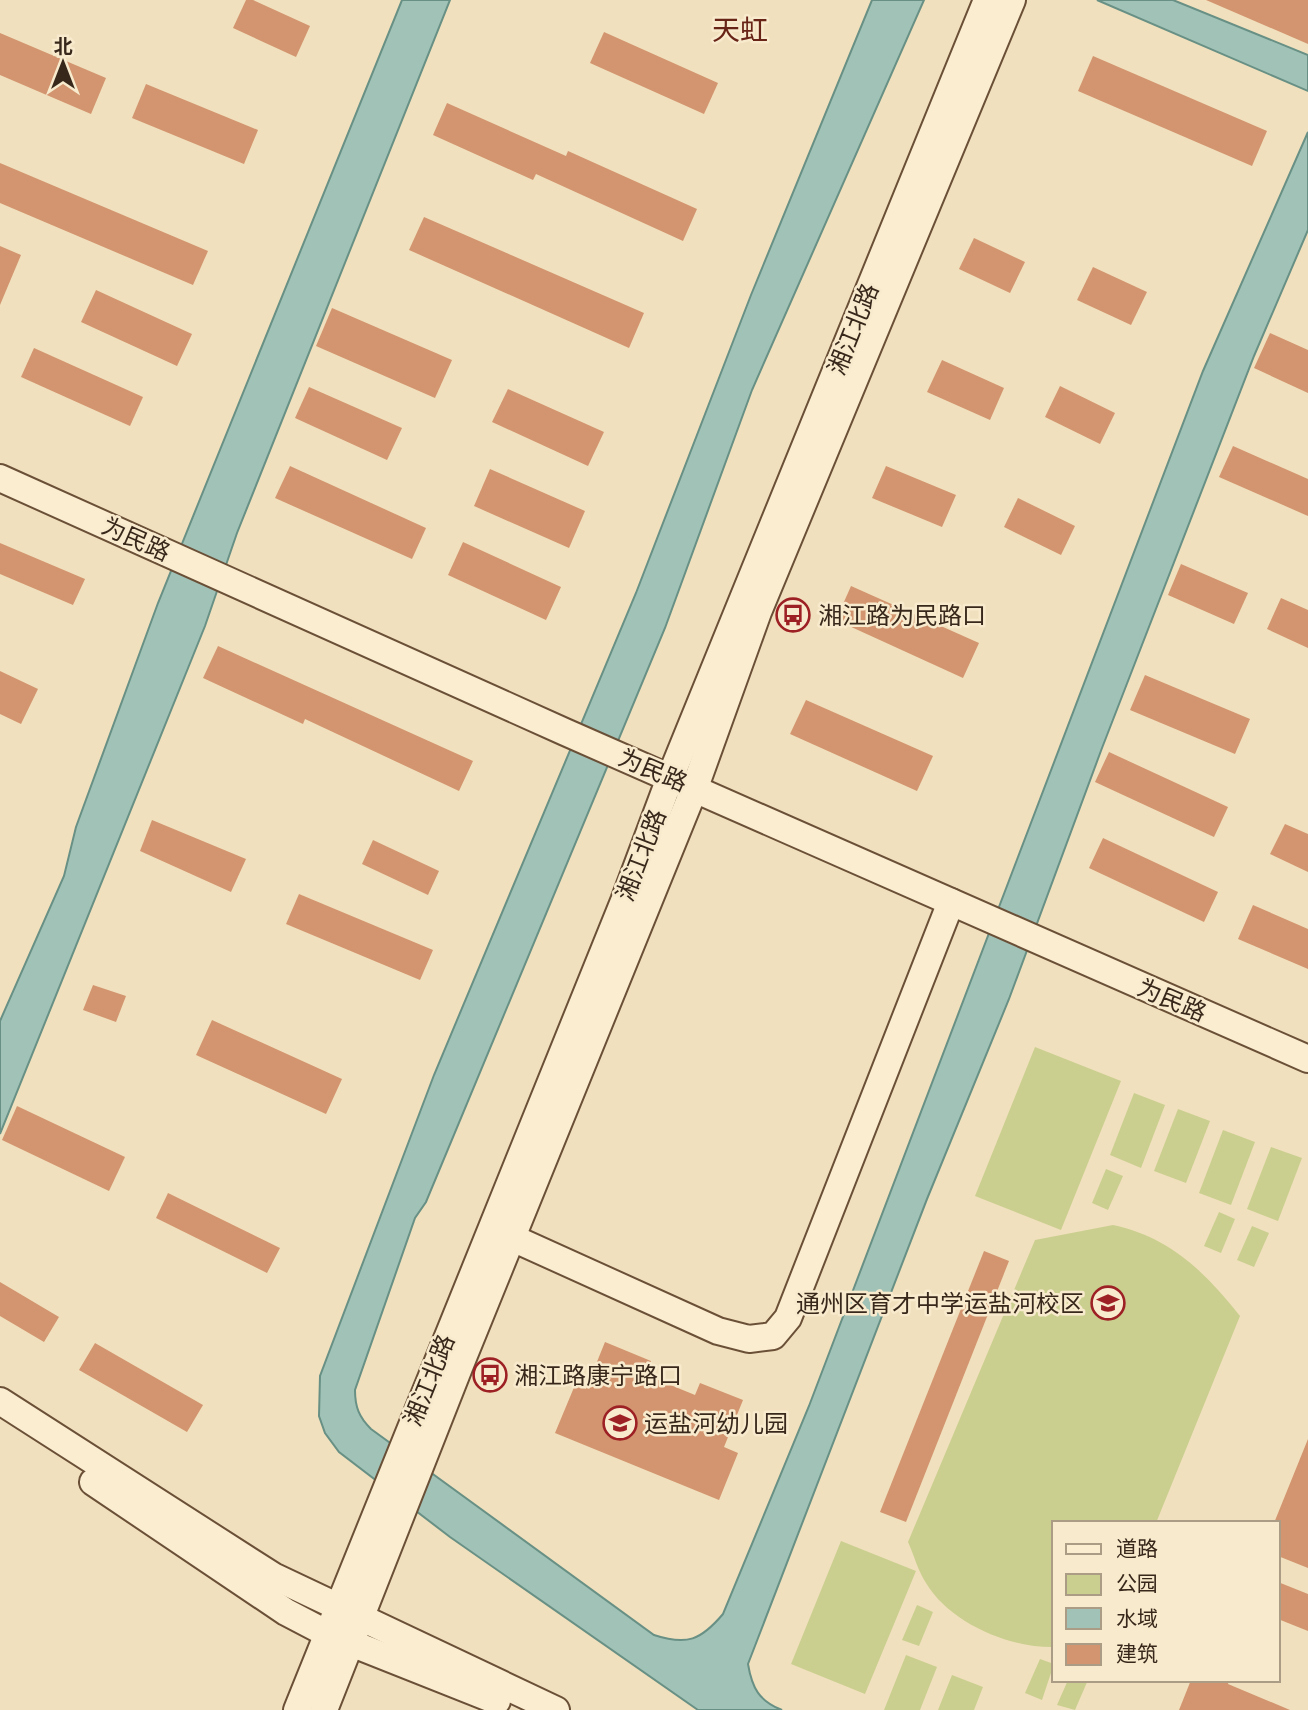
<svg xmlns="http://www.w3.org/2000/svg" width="1308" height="1710" viewBox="0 0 1308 1710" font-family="'Source Serif 4','Noto Sans SC',serif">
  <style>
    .green { fill: #cacf90 }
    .water { fill: #a1c2b7; stroke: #689085; stroke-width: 2 }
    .building { fill: #d2956f }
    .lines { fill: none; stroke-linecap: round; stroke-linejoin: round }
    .secondary-casing { stroke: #6b5038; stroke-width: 30 }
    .secondary { stroke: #fbedd0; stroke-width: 26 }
    .labels { text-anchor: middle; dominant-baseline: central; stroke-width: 5; stroke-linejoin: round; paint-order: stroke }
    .street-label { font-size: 24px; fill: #38281b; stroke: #f8eacd }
    .poi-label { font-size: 24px; fill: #38281b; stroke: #f8eacd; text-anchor: start }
    .quarter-label { font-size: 28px; fill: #682517; stroke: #f8eacd }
  </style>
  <rect width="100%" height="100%" fill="#f1e0bd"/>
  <!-- green -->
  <g class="green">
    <path d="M1035 1047 1121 1081 1061 1230 975 1196Z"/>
    <path d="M1134 1093 1165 1105 1141 1168 1110 1155Z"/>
    <path d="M1178 1109 1210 1121 1186 1183 1154 1171Z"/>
    <path d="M1223 1130 1255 1142 1231 1205 1199 1193Z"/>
    <path d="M1271 1147 1302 1158 1278 1221 1247 1209Z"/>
    <path d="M1106 1169 1123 1176 1108 1210 1092 1203Z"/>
    <path d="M1219 1212 1235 1219 1221 1253 1204 1246Z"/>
    <path d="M1113 1225C1170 1237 1205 1272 1240 1316L1156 1523H1054V1647C1009 1648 950 1623 926 1583 918 1571 914 1555 908 1542L1035 1240Z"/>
    <path d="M1252 1226 1269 1233 1254 1267 1237 1260Z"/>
    <path d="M841 1541 916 1571 865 1694 791 1664Z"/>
    <path d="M917 1605 933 1612 919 1646 902 1640Z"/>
    <path d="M906 1655 937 1667 920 1710H884Z"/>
    <path d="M1040 1659 1054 1664 1042 1700 1025 1693Z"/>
    <path d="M952 1675 983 1687 974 1710H938Z"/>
    <path d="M1068 1680H1088L1075 1710 1057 1705Z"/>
  </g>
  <!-- water -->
  <g class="water">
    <path d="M402 0H450L237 533 205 626 0 1134V1021L64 876 76 827 158 603Z"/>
    <path d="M872 0H924L752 390 665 628 426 1202 415 1218 355 1390C355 1407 359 1417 371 1429L654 1635C687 1646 701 1640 723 1614L809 1406 1203 371 1308 132V230L1254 356 1102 748 1009 999 927 1199 748 1664C752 1688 759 1701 782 1710H698L450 1537 339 1452 325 1433 319 1416 320 1376 434 1075 636 593 751 295Z"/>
    <path d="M1097 0H1173L1308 55V91Z"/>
  </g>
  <!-- building -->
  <g class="building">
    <path d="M246 0H253L310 26 296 57 233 28Z"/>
    <path d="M1206 0H1308V44Z"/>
    <path d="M604 32 718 83 704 114 590 63Z"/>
    <path d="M0 33 106 78 91 114 0 75Z"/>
    <path d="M1093 56 1267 131 1252 166 1078 91Z"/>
    <path d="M146 84 258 130 244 164 132 118Z"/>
    <path d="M447 103 566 156 568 151 697 209 683 241 536 174 533 180 433 135Z"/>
    <path d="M0 163 208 251 193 285 0 203Z"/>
    <path d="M424 217 644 313 629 348 409 250Z"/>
    <path d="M974 238 1025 262 1010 293 959 269Z"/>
    <path d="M0 246 21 255 0 305Z"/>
    <path d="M1093 267 1147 292 1131 325 1077 300Z"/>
    <path d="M96 290 192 334 177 366 81 322Z"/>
    <path d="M332 308 452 360 435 398 316 346Z"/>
    <path d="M1270 333 1308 350V393L1254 368Z"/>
    <path d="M34 348 143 397 130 426 21 377Z"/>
    <path d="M942 360 1004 388 990 420 927 392Z"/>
    <path d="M1060 386 1115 413 1100 444 1045 417Z"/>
    <path d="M309 387 402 428 387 460 295 418Z"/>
    <path d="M508 389 604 432 588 466 492 422Z"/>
    <path d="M1233 446 1308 479V516L1219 477Z"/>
    <path d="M290 466 426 528 412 559 275 498Z"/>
    <path d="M886 466 956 495 942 527 872 498Z"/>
    <path d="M490 469 585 511 569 548 474 506Z"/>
    <path d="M1018 498 1075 526 1061 555 1004 527Z"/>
    <path d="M463 542 561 587 546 620 448 575Z"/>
    <path d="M0 543 85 579 73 605 0 574Z"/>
    <path d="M1181 564 1248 593 1234 624 1168 595Z"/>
    <path d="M851 586 979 643 963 678 836 620Z"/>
    <path d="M1281 598 1308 610V648L1267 629Z"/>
    <path d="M218 646 473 761 459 791 305 719 303 724 203 678Z"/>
    <path d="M0 671 38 689 21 724 0 714Z"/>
    <path d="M1145 675 1250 719 1235 754 1130 710Z"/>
    <path d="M806 700 933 756 917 791 790 734Z"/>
    <path d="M1109 752 1228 807 1214 837 1095 782Z"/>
    <path d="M152 820 246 859 231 892 140 851Z"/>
    <path d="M1285 824 1308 834V872L1270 854Z"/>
    <path d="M1103 838 1218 892 1204 922 1089 868Z"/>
    <path d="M373 840 439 871 428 895 362 864Z"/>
    <path d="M299 894 433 950 420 980 286 924Z"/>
    <path d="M1253 905 1308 929V969L1238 939Z"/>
    <path d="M93 985 126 996 116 1022 83 1010Z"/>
    <path d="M212 1020 342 1079 326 1114 196 1055Z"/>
    <path d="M17 1106 125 1157 109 1191 2 1140Z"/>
    <path d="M168 1193 280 1248 267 1273 156 1218Z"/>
    <path d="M984 1251 1009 1261 906 1522 880 1512Z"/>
    <path d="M0 1282 59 1317 44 1342 0 1316Z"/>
    <path d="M605 1342 651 1361 646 1375 695 1395 700 1383 743 1400 724 1447 738 1453 719 1500 555 1433 575 1385 586 1389Z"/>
    <path d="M95 1343 203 1405 187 1432 79 1370Z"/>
    <path d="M1308 1439V1568L1278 1556V1523H1274Z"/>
    <path d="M1278 1582 1308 1594V1631L1278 1619Z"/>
    <path d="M1191 1680H1229L1228 1684 1290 1710H1179Z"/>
  </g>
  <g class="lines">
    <defs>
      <g id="secondary">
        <path d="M0 478 565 732 1308 1059"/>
        <path d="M497 1231 718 1331 749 1339 773 1336 788 1318 951 902"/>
        <path d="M0 1401 273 1576 556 1710"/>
        <path d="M93 1482 286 1612 328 1634 497 1701"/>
        <path d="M297 1710 624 901 670 778 987 0"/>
        <path d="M324 1710 460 1365 695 787 758 612 1012 0"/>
      </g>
    </defs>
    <!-- secondary casing -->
    <use href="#secondary" class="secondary-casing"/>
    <!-- secondary -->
    <use href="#secondary" class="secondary"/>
  </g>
  <!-- icons -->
  <defs>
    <symbol id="bus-ring" viewBox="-11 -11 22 22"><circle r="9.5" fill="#f8eacd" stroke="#9d2025" stroke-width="1.5"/><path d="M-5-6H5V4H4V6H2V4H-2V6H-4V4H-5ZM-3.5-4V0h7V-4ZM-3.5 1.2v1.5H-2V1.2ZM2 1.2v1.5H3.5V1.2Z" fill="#9d2025"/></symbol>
    <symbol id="school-ring" viewBox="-11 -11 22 22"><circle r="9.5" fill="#f8eacd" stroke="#9d2025" stroke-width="1.5"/><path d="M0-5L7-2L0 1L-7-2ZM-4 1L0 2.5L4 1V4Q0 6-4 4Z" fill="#9d2025"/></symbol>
  </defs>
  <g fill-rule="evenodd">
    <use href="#bus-ring" x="774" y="596" width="38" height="38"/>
    <use href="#school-ring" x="1089" y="1284" width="38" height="38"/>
    <use href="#bus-ring" x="471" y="1356" width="38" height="38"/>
    <use href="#school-ring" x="601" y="1404" width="38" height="38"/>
  </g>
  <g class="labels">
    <!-- street labels -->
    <g class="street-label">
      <text transform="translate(853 329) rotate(-68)">湘江北路</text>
      <text transform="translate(136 539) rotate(24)">为民路</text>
      <text transform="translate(653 770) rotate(23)">为民路</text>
      <text transform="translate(641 855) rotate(-69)">湘江北路</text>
      <text transform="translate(1172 1000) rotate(23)">为民路</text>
      <text transform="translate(429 1380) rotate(-68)">湘江北路</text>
    </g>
    <!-- poi labels -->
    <g class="poi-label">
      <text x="818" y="615">湘江路为民路口</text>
      <text x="1084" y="1303" text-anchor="end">通州区育才中学运盐河校区</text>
      <text x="514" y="1375">湘江路康宁路口</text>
      <text x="644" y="1423">运盐河幼儿园</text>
    </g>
    <!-- quarter labels -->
    <g class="quarter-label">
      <text x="740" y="30">天虹</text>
    </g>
  </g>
  <!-- legend -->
  <rect x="1052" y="1521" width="228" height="161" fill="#f8eacd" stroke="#ab9c86" stroke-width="2"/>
  <rect x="1066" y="1544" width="35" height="10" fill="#fbedd0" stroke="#ab9c86" stroke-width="2"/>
  <text x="1116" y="1556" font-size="21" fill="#38281b">道路</text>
  <rect x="1066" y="1574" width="35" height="21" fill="#cacf90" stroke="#ab9c86" stroke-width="2"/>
  <text x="1116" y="1591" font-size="21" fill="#38281b">公园</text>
  <rect x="1066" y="1608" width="35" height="21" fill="#a1c2b7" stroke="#ab9c86" stroke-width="2"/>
  <text x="1116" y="1626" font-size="21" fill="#38281b">水域</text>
  <rect x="1066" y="1644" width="35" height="21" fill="#d2956f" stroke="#ab9c86" stroke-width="2"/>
  <text x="1116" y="1661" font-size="21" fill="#38281b">建筑</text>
  <!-- north arrow -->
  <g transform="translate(63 63)" stroke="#f8eacd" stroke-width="5" paint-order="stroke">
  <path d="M0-5L12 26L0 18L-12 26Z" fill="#38281b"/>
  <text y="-10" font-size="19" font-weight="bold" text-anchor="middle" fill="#38281b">北</text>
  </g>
</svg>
